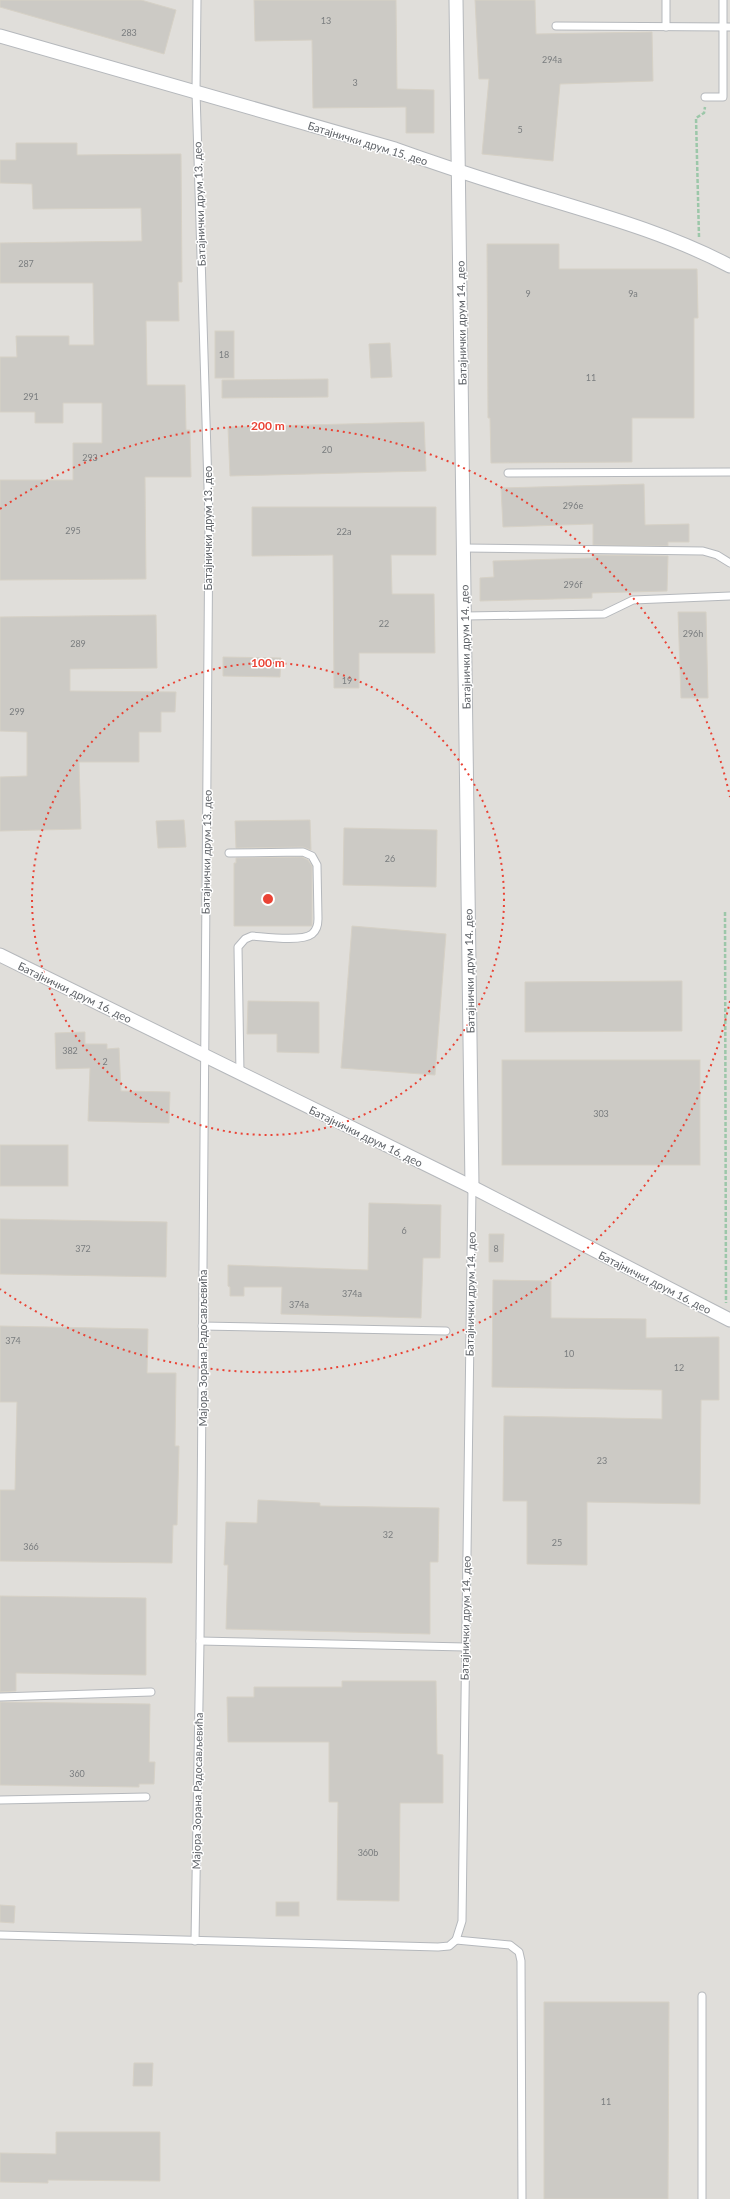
<svg xmlns="http://www.w3.org/2000/svg" width="730" height="2199" viewBox="0 0 730 2199" font-family="Lato,sans-serif">
  <style>
    .industrial { fill: #e0deda }
    .building { fill: #cccac5; stroke: #d6d1c6 }
    .lines { fill: none; stroke-linecap: round; stroke-linejoin: round }
    .lane-casing { stroke: #b5b8bc; stroke-width: 9 }
    .street-casing { stroke: #b5b8bc; stroke-width: 15 }
    .path { stroke: #9cc7a9; stroke-width: 2.5; stroke-dasharray: 4 2; stroke-linecap: butt }
    .lane { stroke: #fff; stroke-width: 7 }
    .street { stroke: #fff; stroke-width: 13 }
    .ring { fill: none; stroke: #ea4335; stroke-width: 2; stroke-dasharray: 2 4 }
    .labels { text-anchor: middle; dominant-baseline: central; stroke-width: 3; stroke-linejoin: round; paint-order: stroke }
    .number-label { font-size: 9px; fill: #7a7d7f }
    .street-label { font-size: 11px; fill: #5f6368; stroke: #fff }
    .centre { fill: #ea4335; stroke: #fff; stroke-width: 2 }
    .ring-label { font-size: 12px; text-anchor: middle; font-weight: bold; fill: #ea4335; stroke: #fff; stroke-width: 3; stroke-linejoin: round; paint-order: stroke }
  </style>
  <rect width="100%" height="100%" fill="#f1efe8"/>
  <!-- industrial -->
  <rect class="industrial" x="0" y="0" width="730" height="2199"/>
  <!-- building -->
  <g class="building">
    <path d="M0 0H141L176 10 164 54 0 7Z"/>
    <path d="M254 0H396L397 89 434 90V133H406V107L313 108 312 40 255 41Z"/>
    <path d="M475 0H535L536 34 652 32 653 81 560 84 553 161 482 154 489 79H479Z"/>
    <path d="M16 143H77V155L181 154 182 282H178L179 321H146L147 385H185L186 430H190L191 477H145L146 579 0 580V480H73V443H102V403H63V423H35V412H0V357H17L16 336H69V345H94L93 283H0V243L142 241 141 208 33 209 32 184 0 183V160H16Z"/>
    <path d="M487 244H559V269H697L698 318H694V418H632V462L491 463 490 418H488Z"/>
    <rect x="215" y="331" width="19" height="47"/>
    <path d="M390 343 392 377 371 378 369 344Z"/>
    <path d="M328 379V397L222 398V380Z"/>
    <path d="M424 422 426 471 230 476 228 427Z"/>
    <path d="M644 484 645 525 689 524V542H668V546L593 545V524L503 527 501 488Z"/>
    <path d="M252 507H436V555H391L392 594H434L435 653H359V688H334L333 555 252 556Z"/>
    <path d="M593 555 668 556 667 591 592 593V598L480 601V578L494 577 493 561 593 558Z"/>
    <path d="M678 612H706L708 698H681Z"/>
    <path d="M156 615 157 668 70 669V691L176 692 175 712H161V732H139V762H79L81 829 0 831V777L27 776V732L0 731V617Z"/>
    <path d="M223 657 281 658 280 677 223 676Z"/>
    <path d="M184 820 186 847 158 848 156 821Z"/>
    <path d="M310 820 311 850 303 847 236 848 235 821Z"/>
    <path d="M344 828 437 830 436 887 343 885Z"/>
    <path d="M302 857 308 860 312 866V926H234V863H236V858Z"/>
    <path d="M352 926 446 934 435 1075 341 1068Z"/>
    <path d="M682 981V1031L525 1032V982Z"/>
    <path d="M248 1001 319 1002V1053L277 1052V1034H247Z"/>
    <path d="M85 1032V1044H107V1049L119 1048 121 1091 170 1092 169 1123 88 1121 90 1068 56 1069 55 1033Z"/>
    <rect x="502" y="1060" width="198" height="105"/>
    <rect x="0" y="1145" width="68" height="41"/>
    <path d="M369 1203 441 1205 440 1258H423L421 1318 281 1314 282 1287H244V1296H230V1287L228 1286V1265L368 1270Z"/>
    <path d="M0 1219 167 1222 166 1277 0 1274Z"/>
    <path d="M489 1234H504L503 1262H489Z"/>
    <path d="M493 1280 551 1281V1318L646 1319V1338L719 1337V1400H701L700 1504 587 1502V1565L527 1564V1501H503L504 1416 662 1419V1390L492 1387Z"/>
    <path d="M0 1326 148 1329 147 1373H176L175 1446H179L177 1525H173L172 1563 0 1561V1490H15L17 1402H0Z"/>
    <path d="M258 1500 320 1503V1506L439 1508 438 1562H430V1634L226 1629 228 1565H224L226 1522 257 1523Z"/>
    <path d="M0 1596 146 1598V1675L16 1673V1691L0 1692Z"/>
    <path d="M342 1681H436L437 1754 443 1755V1803H400L399 1901 337 1900 338 1802H329V1742H228L227 1697H254V1687H342Z"/>
    <path d="M0 1702 150 1704 149 1762H155L154 1784H139V1787L0 1785Z"/>
    <rect x="276" y="1902" width="23" height="14"/>
    <path d="M0 1905 15 1906 14 1923 0 1922Z"/>
    <path d="M544 2002H669L668 2199H544Z"/>
    <path d="M134 2063H153L152 2086H133Z"/>
    <path d="M56 2132H160V2181L48 2180V2183L0 2182V2153L56 2154Z"/>
  </g>
  <g class="lines">
    <defs>
      <g id="lane">
        <path d="M666 0V27"/>
        <path d="M556 26 730 27"/>
        <path d="M705 97H723V0"/>
        <path d="M508 473 730 472"/>
        <path d="M464 548 703 551 717 555 730 563"/>
        <path d="M465 616 604 614 633 600 730 596"/>
        <path d="M229 853 303 852 312 856 317 865 318 919C318 925 317 930 312 934 302 942 266 937 252 936L245 939 238 947 240 1074"/>
        <path d="M202 1326 446 1331"/>
        <path d="M200 1641 465 1647"/>
        <path d="M0 1697 151 1692"/>
        <path d="M0 1800 146 1797"/>
        <path d="M0 1935 438 1947 449 1946 456 1940"/>
        <path d="M456 1940 462 1921 472 1187"/>
        <path d="M456 1940 510 1945 519 1952 521 1961 522 2199"/>
        <path d="M195 1941 200 1641 209 519 196 92 197 0"/>
        <path d="M702 2199V1996"/>
      </g>
      <g id="street">
        <path d="M456 0 472 1187"/>
        <path d="M0 36 395 149C445 167 495 183 545 198 608 217 671 235 730 266"/>
        <path d="M0 955 472 1187 730 1320"/>
      </g>
    </defs>
    <!-- lane casing -->
    <use href="#lane" class="lane-casing"/>
    <!-- street casing -->
    <use href="#street" class="street-casing"/>
    <!-- path -->
    <g class="path">
      <path d="M699 237 696 118 704 113 705 107"/>
      <path d="M725 912 726 1303"/>
    </g>
    <!-- lane -->
    <use href="#lane" class="lane"/>
    <!-- street -->
    <use href="#street" class="street"/>
  </g>
  <!-- distance rings -->
  <g class="ring">
    <circle cx="268" cy="899" r="236"/>
    <path d="M730 1001A473 473 0 0 1 0 1289M0 509A473 473 0 0 1 730 797"/>
  </g>
  <g class="labels">
    <!-- number labels -->
    <g class="number-label">
      <text x="326" y="20">13</text>
      <text x="129" y="32">283</text>
      <text x="552" y="59">294a</text>
      <text x="355" y="82">3</text>
      <text x="520" y="129">5</text>
      <text x="26" y="263">287</text>
      <text x="528" y="293">9</text>
      <text x="633" y="293">9a</text>
      <text x="224" y="354">18</text>
      <text x="591" y="377">11</text>
      <text x="31" y="396">291</text>
      <text x="327" y="449">20</text>
      <text x="90" y="457">293</text>
      <text x="573" y="505">296e</text>
      <text x="73" y="530">295</text>
      <text x="344" y="531">22a</text>
      <text x="573" y="584">296f</text>
      <text x="384" y="623">22</text>
      <text x="693" y="633">296h</text>
      <text x="78" y="643">289</text>
      <text x="347" y="680">19</text>
      <text x="17" y="711">299</text>
      <text x="390" y="858">26</text>
      <text x="70" y="1050">382</text>
      <text x="105" y="1061">2</text>
      <text x="601" y="1113">303</text>
      <text x="404" y="1230">6</text>
      <text x="83" y="1248">372</text>
      <text x="496" y="1248">8</text>
      <text x="352" y="1293">374a</text>
      <text x="299" y="1304">374a</text>
      <text x="13" y="1340">374</text>
      <text x="569" y="1353">10</text>
      <text x="679" y="1367">12</text>
      <text x="602" y="1460">23</text>
      <text x="388" y="1534">32</text>
      <text x="557" y="1542">25</text>
      <text x="31" y="1546">366</text>
      <text x="77" y="1773">360</text>
      <text x="368" y="1852">360b</text>
      <text x="606" y="2101">11</text>
    </g>
    <!-- street labels -->
    <g class="street-label">
      <text transform="translate(368 143) rotate(17)">Батајнички друм 15. део</text>
      <text transform="translate(199 204) rotate(-92)">Батајнички друм 13. део</text>
      <text transform="translate(461 323) rotate(-91)">Батајнички друм 14. део</text>
      <text transform="translate(207 528) rotate(-90)">Батајнички друм 13. део</text>
      <text transform="translate(465 647) rotate(-91)">Батајнички друм 14. део</text>
      <text transform="translate(206 852) rotate(-89)">Батајнички друм 13. део</text>
      <text transform="translate(469 971) rotate(-91)">Батајнички друм 14. део</text>
      <text transform="translate(75 992) rotate(26)">Батајнички друм 16. део</text>
      <text transform="translate(366 1136) rotate(26)">Батајнички друм 16. део</text>
      <text transform="translate(655 1282) rotate(27)">Батајнички друм 16. део</text>
      <text transform="translate(470 1294) rotate(-89)">Батајнички друм 14. део</text>
      <text transform="translate(202 1348) rotate(-90)">Мајора Зорана Радосављевића</text>
      <text transform="translate(465 1618) rotate(-89)">Батајнички друм 14. део</text>
      <text transform="translate(197 1791) rotate(-89)">Мајора Зорана Радосављевића</text>
    </g>
  </g>
  <circle cx="268" cy="899" r="6" class="centre"/>
  <g class="ring-label">
    <text x="268" y="430">200 m</text>
    <text x="268" y="667">100 m</text>
  </g>
</svg>
